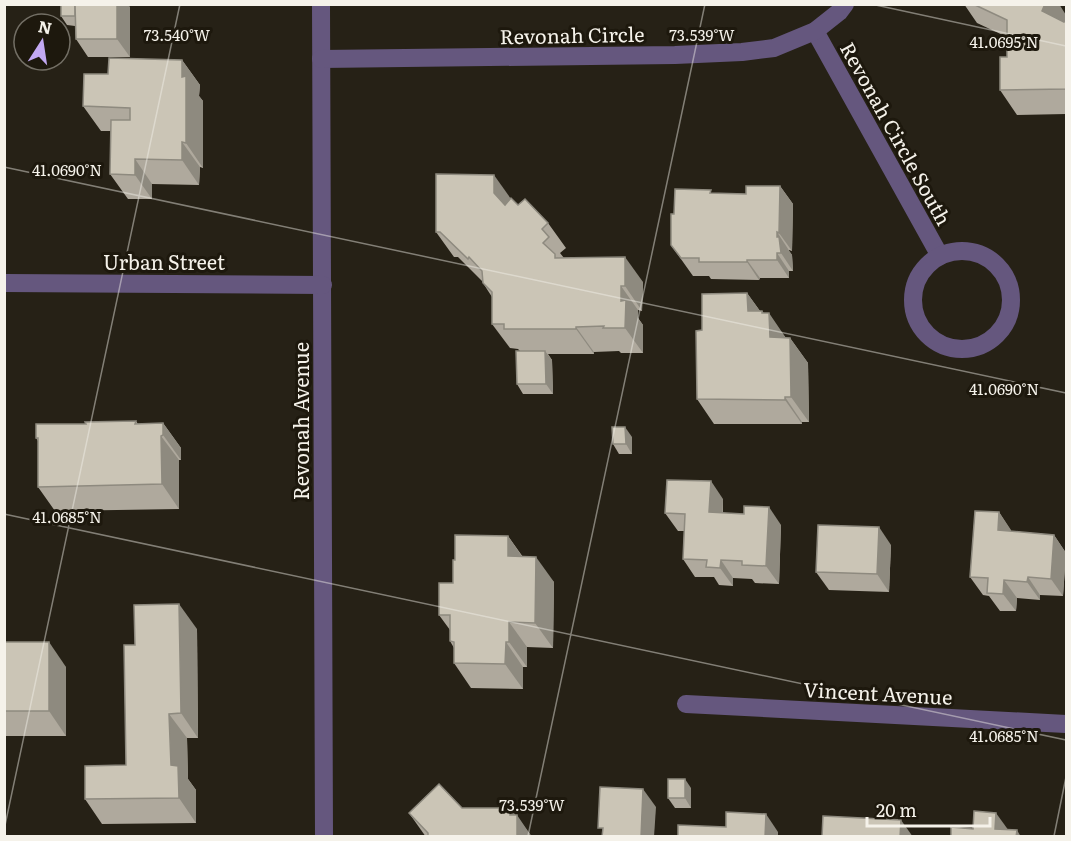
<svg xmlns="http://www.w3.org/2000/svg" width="1071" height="841" viewBox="0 0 1071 841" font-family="Literata,serif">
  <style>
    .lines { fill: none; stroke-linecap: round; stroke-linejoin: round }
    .street { stroke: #65577e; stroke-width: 18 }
    .wall { fill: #afa99d }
    .shaded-wall { fill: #8e8a7f }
    .building { fill: #cbc5b6; stroke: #8e8a7f; stroke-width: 1.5 }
    .ticks { fill: none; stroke: #f5f2ea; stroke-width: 1.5; stroke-opacity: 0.45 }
    .labels { text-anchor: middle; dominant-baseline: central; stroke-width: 6; stroke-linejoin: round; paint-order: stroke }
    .street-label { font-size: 20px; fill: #f5f2ea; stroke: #1d180d }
    .ticks-label { font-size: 15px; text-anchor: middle; fill: #f5f2ea; stroke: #1d180d; stroke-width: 6; stroke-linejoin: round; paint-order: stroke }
  </style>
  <rect width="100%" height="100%" fill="#262116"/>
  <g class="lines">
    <!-- street -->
    <g class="street">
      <path d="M321 4 324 836"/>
      <path d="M815 31 940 256"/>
      <path d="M321 59 675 55 742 52 774 48 815 31 839 12 845 4"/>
      <circle cx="962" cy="300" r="49"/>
      <path d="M4 283 323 285"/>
      <path d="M686 704 1066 724"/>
    </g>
  </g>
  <!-- wall -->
  <g class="wall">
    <path d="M964 4H1059L1066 20V114L1017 115 1000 90 1007 57V37L977 23Z"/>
    <path d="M130 7V57H88L76 39 75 26 67 25 61 16Z"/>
    <path d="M182 60 200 85 199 96 203 101V168L200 167 199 185 152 184V199H128L110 174 111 131H101L83 106 108 74Z"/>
    <path d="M780 186 793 204 792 251 789 250V251L792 255 793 271H789V278H760L759 280 711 279 709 276H693L671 245 674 214 713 193 746 194Z"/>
    <path d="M510 199 518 205 548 223 566 248 560 253 564 258 643 282 642 311 638 310V318L643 325V353H621L619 351 594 352V354H548L552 360 553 394H523L517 384 520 351 518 349 510 348 492 324V297L483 283 482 281 458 257H454L436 232Z"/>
    <path d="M747 293 760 311H762L786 338H790L808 363 809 422H802V424H714L697 399 702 330Z"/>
    <path d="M136 421 138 424 163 423 181 448V460H179V509L55 511 38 487V441L36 438 86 424Z"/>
    <path d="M632 437V454H619L613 444Z"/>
    <path d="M723 499V513L781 525 779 584 755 583 752 579 733 578V586L719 585 714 577H695L683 559 684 531H678L665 513Z"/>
    <path d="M999 512 1011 531 1054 535 1066 553 1063 596 1040 595V600L1017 598 1016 611H1000L989 596 983 595 970 577Z"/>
    <path d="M508 536 523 557 554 582 553 648 527 647V667H523V689L471 688 454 663V648L450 641V630L439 615 453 583 455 560Z"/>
    <path d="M891 545 889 592 829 590 816 572Z"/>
    <path d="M197 629 198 738H187L188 779 196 790V823L102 824 85 799 126 765 135 645Z"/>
    <path d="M4 642 66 667V736H4Z"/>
    <path d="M691 788V808H675L668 798Z"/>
    <path d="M462 808H510L532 837H426L409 813Z"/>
  </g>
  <!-- shaded-wall -->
  <g class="shaded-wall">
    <path d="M117 4H128L130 7V57L117 39Z"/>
    <path d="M1045 4H1059L1066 15V20L1059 36 1042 11Z"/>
    <path d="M182 60 200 85 199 96 203 101V168L186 143 182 77Z"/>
    <path d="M182 142 200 167 199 185 182 160Z"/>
    <path d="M135 159 152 184V199L135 175Z"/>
    <path d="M494 175 511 199V218L494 193Z"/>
    <path d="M780 186 793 204 792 251 779 233Z"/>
    <path d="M777 232 792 255 793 271 781 253 777 237Z"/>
    <path d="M777 253 789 271V278L777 260Z"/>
    <path d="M625 257 643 282 642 311 625 286Z"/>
    <path d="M747 260 760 278 759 280 747 262Z"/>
    <path d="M621 286 638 310V318L643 325V353L625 328 621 301Z"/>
    <path d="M747 293 765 318 748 311Z"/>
    <path d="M762 311 769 321V313L786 338 770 337Z"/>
    <path d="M576 327 594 352V354L576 329Z"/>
    <path d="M790 338 808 363 809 422 791 397Z"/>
    <path d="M545 351 552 360 553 394 546 384Z"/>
    <path d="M785 397 802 422V424L785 400Z"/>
    <path d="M163 423 181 448V460L163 435Z"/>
    <path d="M625 427 632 437V454L626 444Z"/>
    <path d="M161 436 179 460V509L162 484Z"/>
    <path d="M711 481 723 499 722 530 709 512Z"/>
    <path d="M769 507 781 525 779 584 766 566Z"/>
    <path d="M999 512 1011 530 1010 548 998 530Z"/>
    <path d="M879 527 891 545 889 592 877 574Z"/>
    <path d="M1054 535 1066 553 1063 596 1051 579Z"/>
    <path d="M508 536 525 561 508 556Z"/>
    <path d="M536 557 554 582 553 648 535 623Z"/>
    <path d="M721 560 733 578V586L720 568Z"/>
    <path d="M1028 577 1040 595V600L1027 582Z"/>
    <path d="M1004 580 1017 598 1016 611 1003 594Z"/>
    <path d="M179 604 197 629 198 738 181 713Z"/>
    <path d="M509 622 527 647V667L509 642Z"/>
    <path d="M49 642 66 667V736L49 711Z"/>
    <path d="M506 642 523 667V689L505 664Z"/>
    <path d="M169 714 187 738 188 779 196 790V823L179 798 171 765Z"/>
    <path d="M685 779 691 788V808L685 798Z"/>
    <path d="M643 789 656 807 654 837H641Z"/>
    <path d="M510 808 517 818V815L532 837H517L510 815Z"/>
    <path d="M996 813 1009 831 995 829Z"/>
    <path d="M766 814 778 832V837H765Z"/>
    <path d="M901 820 913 837H900Z"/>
    <path d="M1017 830 1021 837H1016Z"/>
  </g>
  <!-- building -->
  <g class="building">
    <rect x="61" y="4" width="14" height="12"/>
    <path d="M75 4H117V39H76Z"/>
    <path d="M973 4H1045L1042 11 1064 22 1066 20V89L1000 90V57H1007V20Z"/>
    <path d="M109 58 182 60V77L186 76V143L182 142V160L135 159V175L110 174 111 120H130V108L83 106 84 74H108Z"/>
    <path d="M436 174 494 175V193L505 205 511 198 518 205 525 199 548 223 542 229 549 237 543 243 555 254V258L625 257V286H621V301L626 300 625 328H603L604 326 576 327V329H504V324H492V292L483 283 482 271 469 257 468 259 440 232H436Z"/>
    <path d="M746 186H780L779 233 777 232V237H779L781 253H777V260H747V262H699V258H681L671 245V214H674L675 189 711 190 710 193 746 194Z"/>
    <path d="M747 293 748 311H762V313H769L770 337 790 338 791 397H785V400L697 399 696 331 702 330V294Z"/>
    <path d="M516 351H545L546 384H517Z"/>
    <path d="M136 421 135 424 163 423V435L161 436 162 484 38 487V438H36V424H86L85 422Z"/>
    <path d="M612 427H625L626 444H613Z"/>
    <path d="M667 480 711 481 709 512 744 514V506L769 507 766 566 742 565V561L721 560 720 568 706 567 707 560 683 559 685 514 665 513Z"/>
    <path d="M975 511 999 512 998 530 1054 535 1051 579 1028 577 1027 582 1004 580 1003 594 987 593 988 578 970 577Z"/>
    <path d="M818 525 879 527 877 574 816 572Z"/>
    <path d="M455 535 508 536V556L536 557 535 623 509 622V642H506L505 664 454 663V642L450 641V615H439V583H453V560H455Z"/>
    <path d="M179 604 181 713 169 714 171 765 178 766 179 798 85 799V766L126 765 124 645H135L134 605Z"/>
    <rect x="4" y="642" width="45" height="69"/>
    <rect x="668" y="779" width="17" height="19"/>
    <path d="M439 784 462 808H510V815H517V837H428V833L409 813Z"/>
    <path d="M600 787 643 789 641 837H602L603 828H598Z"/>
    <path d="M974 811 996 813 995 829 1017 830 1016 837H951V827L973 829Z"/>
    <path d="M726 812 766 814 765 837H678V825L726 827Z"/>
    <path d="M823 816 901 820 900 837H822Z"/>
  </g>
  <!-- ticks -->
  <path class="ticks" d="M871 4 1066 46M4 167 1066 393M4 514 1066 740M4 830 180 4M528 836 705 4M1054 836 1066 777"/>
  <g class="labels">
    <!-- street labels -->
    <g class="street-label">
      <text transform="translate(572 34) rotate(-1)">Revonah Circle</text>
      <text transform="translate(897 133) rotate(61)">Revonah Circle South</text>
      <text x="164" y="261">Urban Street</text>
      <text transform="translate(300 421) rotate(-90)">Revonah Avenue</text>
      <text transform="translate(878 692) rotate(3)">Vincent Avenue</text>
    </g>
  </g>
  <g class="ticks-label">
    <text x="177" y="41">73.540°W</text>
    <text x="702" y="41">73.539°W</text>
    <text x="1004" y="48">41.0695°N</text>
    <text x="67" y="176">41.0690°N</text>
    <text x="1004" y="395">41.0690°N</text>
    <text x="67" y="523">41.0685°N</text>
    <text x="1004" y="742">41.0685°N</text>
    <text x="532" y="811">73.539°W</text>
  </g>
  <!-- border -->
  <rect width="1071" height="841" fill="none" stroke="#f5f2ea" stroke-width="12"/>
  <!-- north arrow -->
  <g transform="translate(42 42) rotate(12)"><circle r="28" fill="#1d180d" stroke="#736f65" stroke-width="1.5"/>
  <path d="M0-4.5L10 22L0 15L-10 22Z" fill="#c2a8f2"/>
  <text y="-9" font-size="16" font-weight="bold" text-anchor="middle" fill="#f5f2ea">N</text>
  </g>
  <!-- scale -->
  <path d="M867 817v9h123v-9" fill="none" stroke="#f5f2ea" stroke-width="3"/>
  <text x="876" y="817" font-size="18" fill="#f5f2ea" stroke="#1d180d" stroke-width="4.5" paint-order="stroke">20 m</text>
</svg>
